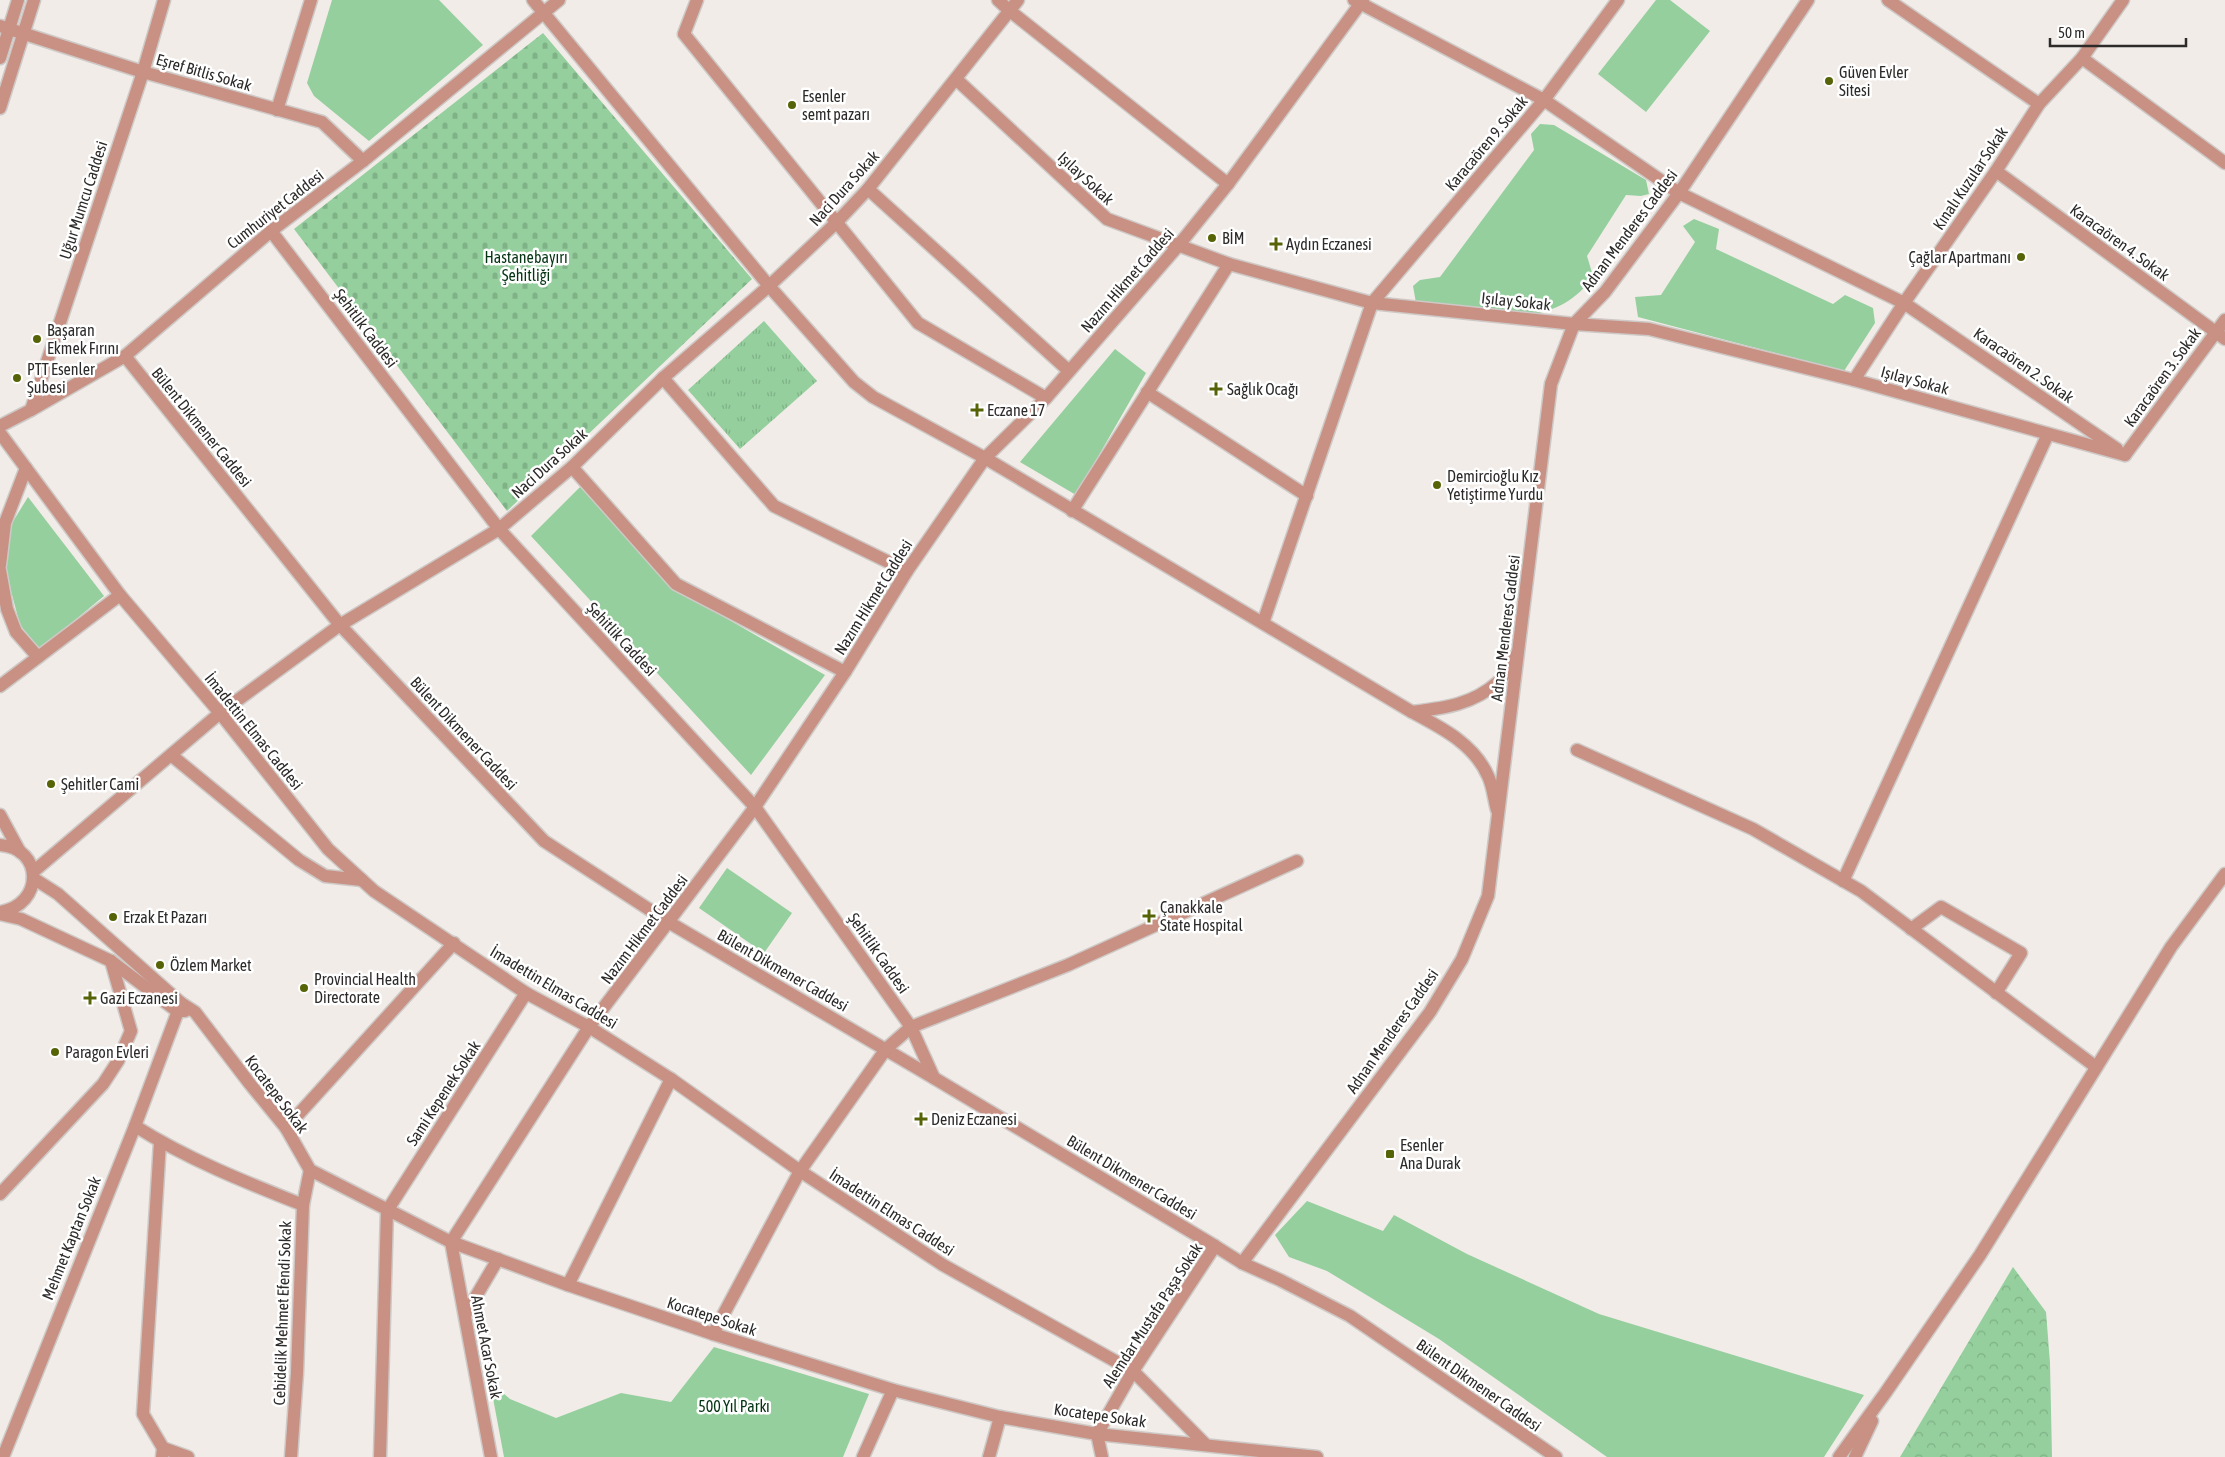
<svg xmlns="http://www.w3.org/2000/svg" width="2225" height="1457" viewBox="0 0 2225 1457" font-family="'Asap Condensed',sans-serif">
  <style>
    .grass { fill: url(#grass-tufts) }
    .forest { fill: url(#forest-crowns) }
    .cemetery { fill: url(#cemetery-stones) }
    .park { fill: #94cf9d }
    .lines { fill: none; stroke-linecap: round; stroke-linejoin: round }
    .minor-casing { stroke: #cec9c6; stroke-width: 15 }
    .minor { stroke: #c89184; stroke-width: 12 }
    .poi-dot { fill: #566306; stroke: #fff; stroke-width: 2 }
    .labels { text-anchor: middle; dominant-baseline: central; stroke-width: 5; stroke-linejoin: round; paint-order: stroke }
    .street-label { font-size: 16px; fill: #2c2b29; stroke: #fff }
    .poi-label { font-size: 16px; fill: #2c2b29; stroke: #fff; text-anchor: start }
    .park-label { font-size: 16px; fill: #053413; stroke: #fff }
  </style>
  <defs>
    <pattern id="grass-tufts" width="24" height="20" patternUnits="userSpaceOnUse" patternTransform="scale(1.25)"><rect width="24" height="20" fill="#94cf9d"/><path d="M3 7l-1-3M5 7V3M7 7l1-3M15 17l-1-3M17 17v-4M19 17l1-3" fill="none" stroke="#80b287"/></pattern>
    <pattern id="forest-crowns" width="20" height="18" patternUnits="userSpaceOnUse" patternTransform="scale(1.25)"><rect width="20" height="18" fill="#94cf9d"/><path d="M2 6a3 3 0 1 1 6 0M12 15a3 3 0 1 1 6 0" fill="none" stroke="#80b287"/></pattern>
    <pattern id="cemetery-stones" width="16" height="16" patternUnits="userSpaceOnUse" patternTransform="scale(1.25)"><rect width="16" height="16" fill="#94cf9d"/><path d="M2 7V4a2 2 0 0 1 4 0v3zM10 15v-3a2 2 0 0 1 4 0v3z" fill="#80b287"/></pattern>
  </defs>
  <rect width="100%" height="100%" fill="#f1ece8"/>
  <!-- grass -->
  <path class="grass" d="M764 321 817 381 740 449 688 390Z"/>
  <!-- forest -->
  <path class="forest" d="M2013 1267 2046 1312 2050 1363 2052 1457H1900Z"/>
  <!-- cemetery -->
  <path class="cemetery" d="M543 33 752 279 507 511 294 229Z"/>
  <!-- park -->
  <g class="park">
    <path d="M332 0H439L483 45 369 141 314 96 307 83Z"/>
    <path d="M1656 0H1670L1710 31 1646 112 1598 74Z"/>
    <path d="M1540 124 1554 125 1646 180 1649 194 1641 196 1626 195 1587 256 1593 276C1577 300 1556 311 1527 315L1416 303 1413 286 1420 280 1440 277 1534 150 1531 134Z"/>
    <path d="M1694 219 1719 229 1716 249 1833 304 1845 295 1873 308 1875 323 1844 371 1638 317 1635 297 1661 295 1695 242 1683 226Z"/>
    <path d="M1115 349 1146 373 1076 495 1020 462Z"/>
    <path d="M580 487 672 587 825 675 751 775 531 536Z"/>
    <path d="M28 497 104 596 40 649 20 625 11 591 4 555 12 523Z"/>
    <path d="M727 868 792 913 764 953 699 908Z"/>
    <path d="M1307 1201 1383 1231 1394 1215 1467 1254 1599 1314 1864 1395 1824 1457H1607L1439 1339 1327 1271 1289 1257 1275 1235Z"/>
    <path d="M714 1347 869 1394 843 1457H504L490 1382 510 1399 556 1418 621 1393 671 1402Z"/>
  </g>
  <g class="lines">
    <defs>
      <g id="minor">
        <path d="M533 0 769 286 854 382 873 397 985 458 1412 712C1442 728 1474 744 1488 776 1493 786 1494 800 1497 810"/>
        <path d="M697 0 684 34 918 323 1046 398"/>
        <path d="M998 0 1010 11 1228 184"/>
        <path d="M1354 0 1544 100 1679 193 1904 303 2117 449"/>
        <path d="M1888 0 2039 104"/>
        <path d="M0 26 143 72 322 122 363 161"/>
        <path d="M0 58 18 0"/>
        <path d="M2082 58 2225 163"/>
        <path d="M956 79 1107 219 1229 264 1372 303 1574 324 1649 329 1854 380 2125 455"/>
        <path d="M0 108 34 0"/>
        <path d="M277 110 311 0"/>
        <path d="M1996 171 2225 339"/>
        <path d="M868 189 1069 371"/>
        <path d="M271 231 499 529 755 807 911 1027 934 1078"/>
        <path d="M125 356 340 625 544 841 670 923 934 1078 1215 1246 1242 1263 1280 1280 1350 1316 1556 1457"/>
        <path d="M663 378 774 506 907 571"/>
        <path d="M1854 380 1904 303 1996 171 2039 104 2082 58 2123 0"/>
        <path d="M1147 392 1307 496"/>
        <path d="M31 410 143 72 164 0"/>
        <path d="M0 426 31 410 125 356 271 231 363 161 559 0"/>
        <path d="M0 433 120 595 220 713 328 849 374 891 526 993 589 1027 671 1079 800 1171 943 1265 1133 1371 1205 1444"/>
        <path d="M2125 455 2225 320"/>
        <path d="M572 467 676 584 845 672"/>
        <path d="M1072 511 1229 264"/>
        <path d="M0 565 5 523 26 468"/>
        <path d="M0 570 7 609 16 632 38 657"/>
        <path d="M1263 623 1372 303 1544 100 1618 0"/>
        <path d="M0 686 120 595"/>
        <path d="M1412 712C1444 708 1472 705 1498 682 1506 675 1511 663 1517 654"/>
        <path d="M1577 750 1753 829 1861 891 2096 1067"/>
        <path d="M171 755 299 860 325 876 362 880"/>
        <path d="M0 815 20 852"/>
        <path d="M0 845C44 848 44 905 0 912"/>
        <path d="M33 872 220 713 340 625 499 529 572 467 663 378 769 286 836 223 868 189 1018 0"/>
        <path d="M33 878 58 894 181 1003 195 1012 250 1084 286 1128 310 1170 451 1242 568 1285 713 1334 893 1390 1000 1417 1097 1434 1317 1457"/>
        <path d="M1843 881 2048 434"/>
        <path d="M0 914 21 919 111 961 177 1011H185"/>
        <path d="M1911 929 1941 907 2021 953 1996 993"/>
        <path d="M135 1126C187 1159 245 1182 303 1205"/>
        <path d="M286 1128 454 943"/>
        <path d="M160 1142 143 1414 163 1448 162 1457"/>
        <path d="M0 1194 103 1084 118 1061 131 1031 111 961"/>
        <path d="M1242 1263 1430 1012 1462 959 1488 896 1551 384 1574 324 1605 292 1679 193 1808 0"/>
        <path d="M568 1285 671 1079"/>
        <path d="M465 1315 498 1259"/>
        <path d="M713 1334 800 1171 886 1049 911 1027 1068 965 1297 861"/>
        <path d="M163 1448 188 1457"/>
        <path d="M3 1457 135 1126 181 1003"/>
        <path d="M291 1457 297 1373 303 1205 310 1170"/>
        <path d="M380 1457 387 1211 526 993"/>
        <path d="M491 1457 451 1242 589 1027 755 807 845 672 907 571 985 458 1046 398 1178 246 1228 184 1363 0"/>
        <path d="M863 1457 893 1390"/>
        <path d="M989 1457 1000 1417"/>
        <path d="M1102 1457 1097 1434 1133 1371 1215 1246"/>
        <path d="M1839 1457 1886 1392 1980 1255 2171 947 2225 874"/>
        <path d="M1855 1457 1872 1421"/>
      </g>
    </defs>
    <!-- minor casing -->
    <use href="#minor" class="minor-casing"/>
    <!-- minor -->
    <use href="#minor" class="minor"/>
  </g>
  <!-- markers -->
  <g class="poi-dot">
    <circle cx="1829" cy="81" r="5"/>
    <circle cx="792" cy="105" r="5"/>
    <circle cx="1212" cy="238" r="5"/>
    <path d="M1273.5 236.5h5v5h5v5h-5v5h-5v-5h-5v-5h5z"/>
    <circle cx="2021" cy="257" r="5"/>
    <circle cx="37" cy="339" r="5"/>
    <circle cx="17" cy="378" r="5"/>
    <path d="M1213.5 381.5h5v5h5v5h-5v5h-5v-5h-5v-5h5z"/>
    <path d="M974.5 402.5h5v5h5v5h-5v5h-5v-5h-5v-5h5z"/>
    <circle cx="1437" cy="485" r="5"/>
    <circle cx="51" cy="784" r="5"/>
    <path d="M1146.5 908.5h5v5h5v5h-5v5h-5v-5h-5v-5h5z"/>
    <circle cx="113" cy="917" r="5"/>
    <circle cx="160" cy="965" r="5"/>
    <circle cx="304" cy="988" r="5"/>
    <path d="M87.5 990.5h5v5h5v5h-5v5h-5v-5h-5v-5h5z"/>
    <circle cx="55" cy="1052" r="5"/>
    <path d="M918.5 1111.5h5v5h5v5h-5v5h-5v-5h-5v-5h5z"/>
    <rect x="1385" y="1149" width="10" height="10" rx="2.5"/>
  </g>
  <g class="labels">
    <!-- street labels -->
    <g class="street-label">
      <text transform="translate(204 72) rotate(16)">Eşref Bitlis Sokak</text>
      <text transform="translate(1486 143) rotate(-50)">Karacaören 9. Sokak</text>
      <text transform="translate(1086 178) rotate(43)">Işılay Sokak</text>
      <text transform="translate(1970 178) rotate(-56)">Kınalı Kuzular Sokak</text>
      <text transform="translate(844 188) rotate(-48)">Naci Dura Sokak</text>
      <text transform="translate(83 200) rotate(-72)">Uğur Mumcu Caddesi</text>
      <text transform="translate(275 209) rotate(-38)">Cumhuriyet Caddesi</text>
      <text transform="translate(1629 230) rotate(-53)">Adnan Menderes Caddesi</text>
      <text transform="translate(2120 242) rotate(36)">Karacaören 4. Sokak</text>
      <text transform="translate(1127 280) rotate(-49)">Nazım Hikmet Caddesi</text>
      <text transform="translate(1516 301) rotate(6)">Işılay Sokak</text>
      <text transform="translate(366 328) rotate(53)">Şehitlik Caddesi</text>
      <text transform="translate(2024 365) rotate(35)">Karacaören 2. Sokak</text>
      <text transform="translate(2162 377) rotate(-54)">Karacaören 3. Sokak</text>
      <text transform="translate(1915 380) rotate(15)">Işılay Sokak</text>
      <text transform="translate(202 427) rotate(51)">Bülent Dikmener Caddesi</text>
      <text transform="translate(549 463) rotate(-42)">Naci Dura Sokak</text>
      <text transform="translate(873 597) rotate(-58)">Nazım Hikmet Caddesi</text>
      <text transform="translate(1505 628) rotate(-83)">Adnan Menderes Caddesi</text>
      <text transform="translate(622 639) rotate(47)">Şehitlik Caddesi</text>
      <text transform="translate(254 731) rotate(51)">İmadettin Elmas Caddesi</text>
      <text transform="translate(464 733) rotate(47)">Bülent Dikmener Caddesi</text>
      <text transform="translate(644 929) rotate(-53)">Nazım Hikmet Caddesi</text>
      <text transform="translate(879 953) rotate(55)">Şehitlik Caddesi</text>
      <text transform="translate(783 970) rotate(30)">Bülent Dikmener Caddesi</text>
      <text transform="translate(554 987) rotate(31)">İmadettin Elmas Caddesi</text>
      <text transform="translate(1392 1031) rotate(-55)">Adnan Menderes Caddesi</text>
      <text transform="translate(443 1093) rotate(-57)">Sami Kepenek Sokak</text>
      <text transform="translate(277 1094) rotate(53)">Kocatepe Sokak</text>
      <text transform="translate(1132 1177) rotate(31)">Bülent Dikmener Caddesi</text>
      <text transform="translate(892 1212) rotate(33)">İmadettin Elmas Caddesi</text>
      <text transform="translate(71 1238) rotate(-68)">Mehmet Kaptan Sokak</text>
      <text transform="translate(282 1313) rotate(-88)">Cebidelik Mehmet Efendi Sokak</text>
      <text transform="translate(1152 1315) rotate(-57)">Alemdar Mustafa Paşa Sokak</text>
      <text transform="translate(712 1316) rotate(18)">Kocatepe Sokak</text>
      <text transform="translate(487 1347) rotate(79)">Ahmet Acar Sokak</text>
      <text transform="translate(1479 1385) rotate(35)">Bülent Dikmener Caddesi</text>
      <text transform="translate(1100 1415) rotate(8)">Kocatepe Sokak</text>
    </g>
    <!-- poi labels -->
    <g class="poi-label">
      <text x="1839" y="72">Güven Evler<tspan x="1839" dy="18">Sitesi</tspan></text>
      <text x="802" y="96">Esenler<tspan x="802" dy="18">semt pazarı</tspan></text>
      <text x="1222" y="238">BİM</text>
      <text x="1286" y="244">Aydın Eczanesi</text>
      <text x="2011" y="257" text-anchor="end">Çağlar Apartmanı</text>
      <text x="47" y="330">Başaran<tspan x="47" dy="18">Ekmek Fırını</tspan></text>
      <text x="27" y="369">PTT Esenler<tspan x="27" dy="18">Şubesi</tspan></text>
      <text x="1227" y="389">Sağlık Ocağı</text>
      <text x="987" y="410">Eczane 17</text>
      <text x="1447" y="476">Demircioğlu Kız<tspan x="1447" dy="18">Yetiştirme Yurdu</tspan></text>
      <text x="61" y="784">Şehitler Cami</text>
      <text x="1160" y="907">Çanakkale<tspan x="1160" dy="18">State Hospital</tspan></text>
      <text x="123" y="917">Erzak Et Pazarı</text>
      <text x="170" y="965">Özlem Market</text>
      <text x="314" y="979">Provincial Health<tspan x="314" dy="18">Directorate</tspan></text>
      <text x="100" y="998">Gazi Eczanesi</text>
      <text x="65" y="1052">Paragon Evleri</text>
      <text x="931" y="1119">Deniz Eczanesi</text>
      <text x="1400" y="1145">Esenler<tspan x="1400" dy="18">Ana Durak</tspan></text>
    </g>
    <!-- park labels -->
    <g class="park-label">
      <text x="526" y="257">Hastanebayırı<tspan x="526" dy="18">Şehitliği</tspan></text>
      <text x="734" y="1406">500 Yıl Parkı</text>
    </g>
  </g>
  <!-- scale -->
  <path d="M2050 38v8h136v-8" fill="none" stroke="#2c2b29" stroke-width="2.5"/>
  <text x="2058" y="38" font-size="15" fill="#2c2b29" stroke="#ffffff" stroke-width="4" paint-order="stroke">50 m</text>
</svg>
